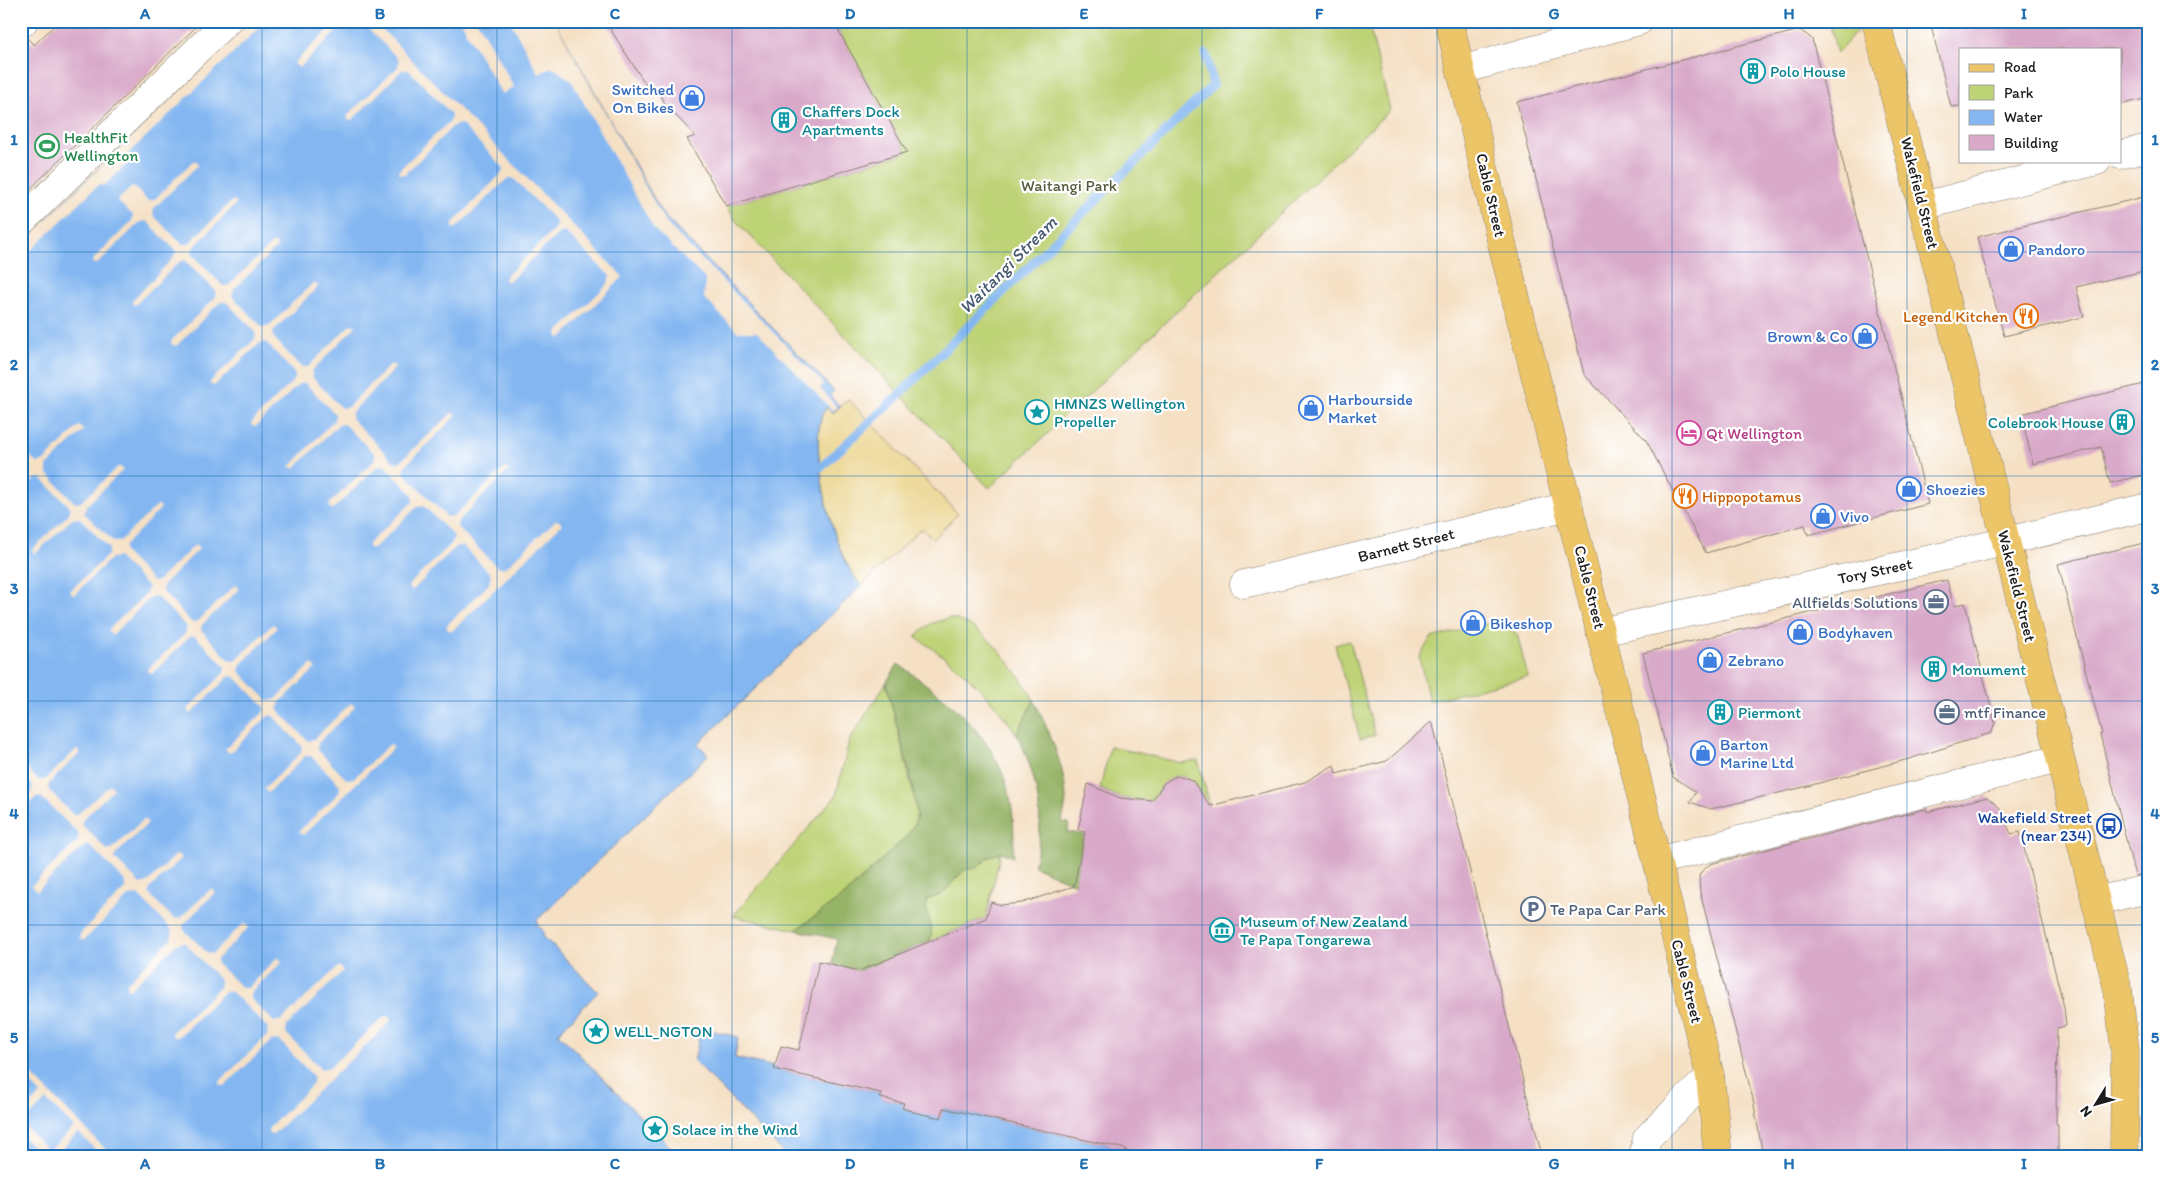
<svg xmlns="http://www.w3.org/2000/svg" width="2169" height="1177" viewBox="0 0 2169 1177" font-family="Itim,sans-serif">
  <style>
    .green { fill: #bed276; stroke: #6d7749 }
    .forest { fill: #96b467; stroke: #596842 }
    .sand { fill: #eeda9e; stroke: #857b5d }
    .water { fill: #84b7f1; stroke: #506a86 }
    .pier { fill: #f5e0c4; fill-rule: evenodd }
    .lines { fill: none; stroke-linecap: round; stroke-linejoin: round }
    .stream { stroke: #84b7f1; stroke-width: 9 }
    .building { fill: #d9a9c9 }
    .minor-casing { stroke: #887e70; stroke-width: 29 }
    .major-casing { stroke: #887e70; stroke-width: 29 }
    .minor { stroke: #fff; stroke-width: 28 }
    .major { stroke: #edc569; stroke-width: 28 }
    .grid { fill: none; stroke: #1f6fb2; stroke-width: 1; stroke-opacity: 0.55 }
    .labels { text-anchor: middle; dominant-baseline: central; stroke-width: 4.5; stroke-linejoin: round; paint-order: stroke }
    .culture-label { font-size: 16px; fill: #0d838f; stroke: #fff; text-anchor: start }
    .shop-label { font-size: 16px; fill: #366cbe; stroke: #fff; text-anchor: start }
    .leisure-label { font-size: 16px; fill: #27864d; stroke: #fff; text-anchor: start }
    .park-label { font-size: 16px; fill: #555c3c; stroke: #fff }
    .street-label { font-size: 16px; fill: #1c1c1c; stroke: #fff }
    .food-label { font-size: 16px; fill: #c56008; stroke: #fff; text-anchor: end }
    .hotel-label { font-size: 16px; fill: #b23c85; stroke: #fff; text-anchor: start }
    .service-label { font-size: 16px; fill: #4e5e75; stroke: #fff; text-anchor: start }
    .transit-label { font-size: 16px; fill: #164399; stroke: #fff; text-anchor: end }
    .water-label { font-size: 18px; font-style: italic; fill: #465a71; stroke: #fff }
    .neatline { fill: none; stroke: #1f6fb2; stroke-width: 2 }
    .grid-label { font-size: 16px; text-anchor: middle; font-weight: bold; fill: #1f6fb2 }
  </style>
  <rect width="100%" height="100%" fill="#fff"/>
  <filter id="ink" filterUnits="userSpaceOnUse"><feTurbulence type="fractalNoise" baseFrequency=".02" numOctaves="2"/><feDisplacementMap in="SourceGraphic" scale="10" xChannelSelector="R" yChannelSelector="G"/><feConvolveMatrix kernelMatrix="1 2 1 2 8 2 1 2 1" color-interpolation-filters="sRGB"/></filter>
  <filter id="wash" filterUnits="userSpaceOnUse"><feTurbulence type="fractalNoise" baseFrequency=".0096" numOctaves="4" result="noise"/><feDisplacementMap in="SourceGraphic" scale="20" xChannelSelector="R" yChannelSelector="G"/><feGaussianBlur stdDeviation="1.12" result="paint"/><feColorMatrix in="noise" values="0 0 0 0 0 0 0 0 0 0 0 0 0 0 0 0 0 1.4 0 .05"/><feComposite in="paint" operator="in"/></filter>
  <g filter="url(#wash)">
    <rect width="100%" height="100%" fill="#f5e0c4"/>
    <!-- green -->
    <g class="green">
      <path d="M833 21H1368L1390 110 1070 412 1068 411 1057 422 1058 424 989 488 736 221 726 206 907 152Z"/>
      <path d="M1829 21H1855L1857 31 1837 54Z"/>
      <path d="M949 618C985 623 1017 671 1034 700L1017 734C988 693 958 664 915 637L930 624Z"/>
      <path d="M1497 621 1517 634 1528 677 1429 701 1419 657 1431 638Z"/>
      <path d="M1350 641 1375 735 1360 739 1335 645Z"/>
      <path d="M886 683 917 808C917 818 915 825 909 834L846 894 796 930 733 916 836 796 849 741Z"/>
      <path d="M1110 746 1181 763 1198 760 1210 806H1207C1197 773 1168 763 1154 800L1151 801 1120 798 1100 789Z"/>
      <path d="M1001 851 986 918 930 941C935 928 925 914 926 900L942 894 964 870 982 864 987 858Z"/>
    </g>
    <!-- forest -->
    <g class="forest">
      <path d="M898 664C972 716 1021 759 1013 857L1001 852 987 858 977 868 964 870 942 894 926 900C925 915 935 926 930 941L859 971 832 965 837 939 796 930 846 894 909 834 917 818 913 787 886 683Z"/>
      <path d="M1034 700C1048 730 1065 765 1066 799 1066 806 1063 815 1062 822L1069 823 1068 832 1085 835 1075 884 1034 866C1047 819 1037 777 1017 734Z"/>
    </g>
    <!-- sand -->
    <path class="sand" d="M848 399 958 514 933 539 923 529 919 530 861 586C854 577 848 567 843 556 830 529 805 431 827 407L833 413Z"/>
    <!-- water -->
    <g class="water">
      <path d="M251 21H555L663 215 834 391 829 395 840 406 832 413 827 407C805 430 830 530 843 556 848 567 854 577 861 586L698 744 708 755 537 920V924L544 932 542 935 598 992 558 1033 679 1156H21V243L108 159 113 163 118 158 113 154Z"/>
      <path d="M701 1028 738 1037 735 1058 775 1067V1069L881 1093 880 1098 904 1103 941 1118 943 1108 1126 1149 1125 1156H966L952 1154 947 1156H913L894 1153 887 1156H787L694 1061Z"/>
    </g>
    <!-- pier -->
    <g class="pier">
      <path d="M251 21H266L128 154 129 162 105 185H98L21 260V244L110 158 113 160 114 159 112 156Z"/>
      <path d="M338 21H347L299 68 294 63Z"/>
      <path d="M361 21H374L623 277 561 338 558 337 557 333 608 284 610 276 565 232 559 233 509 281 504 280 505 277 556 228V221L513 178H508L456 228H453V223L502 173 504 168 461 124 454 125 405 174H399V170L450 121 451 114 409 70H402L352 120H348V115L398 67 399 60Z"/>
      <path d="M460 21H477L514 87 502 94 466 32 465 27Z"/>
      <path d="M510 21H555L665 222 824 384 820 388 837 407 833 411 757 332H738L704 298 705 279 654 229 571 80 552 67 539 74Z"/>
      <path d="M193 161H195L198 165 154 208 153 215 182 244H188L232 201 237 203 193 248 192 254 223 286 229 285 273 243H276L277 247 234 289 232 296 262 327 269 326 313 283 318 285 317 288 273 331V337L301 367H308L351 324 356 326 312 371V377L341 408 348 407 391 364 396 367 352 412 351 418 394 462H400L452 413 457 415 405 466 404 473 447 517 454 516 505 468 509 470 458 521 457 527 498 568 506 567 556 520 561 522V525L452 631 447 629V625L489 584 491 574 463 546H456L413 590 409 588V585L452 543 454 536 424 506 417 507 373 549 368 547V544L413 502V495L384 465 378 466 334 508 331 509 329 507 330 503 374 461 375 454 344 424 338 425 295 468 290 467 334 420 335 414 305 383 299 384 255 427 251 425 252 422 295 379V374L266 342 260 343 214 386 210 384V382L255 339 256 332 226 302H220L176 346 171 344 172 340 215 298 216 291 185 260 179 262 136 304 133 305 132 301 174 257 176 251 147 221 140 222 97 264 92 263 93 260 132 221 133 215 117 201 133 186 148 201 155 199Z"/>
      <path d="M79 426 84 430 47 466V473L75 503 81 502 119 466 123 470 86 506 84 513 114 542 120 541 158 505 161 508 124 546V552L153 582 158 581 195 545 199 549 163 585 162 591 192 623 198 621 235 585 239 589 202 625 201 630 230 661 236 660 273 624 277 628 241 664 239 671 268 701 275 700 312 664 316 668 279 703 278 710 308 741 314 739 351 703 355 707 318 743 317 749 346 779 354 778 390 744 394 747 303 835 299 831 339 793 340 785 311 756H305L268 793 264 789 301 753 302 746 272 715 267 717 230 753 225 749 263 713 265 707 234 676 228 677 191 714 187 710 224 673 225 666 195 636 189 637 152 674 147 670 185 634 187 627 156 596 151 597 112 635 108 630 146 594 148 587 118 557 111 558 74 595 70 591 108 555 109 548 80 518 72 519 35 554 32 550 68 515 71 508 41 478 35 479 21 492V484L30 475 32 469 21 457V447L37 463 43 462Z"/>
      <path d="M77 749 80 753 49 783 48 789 73 815 78 814 110 785 114 789 83 819 81 824 107 850 112 849 144 819 148 823 116 854 115 859 140 884H146L177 854 182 858 150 888 149 894 174 919 180 918 211 889 215 892 184 924 183 929 208 954 213 953 244 923 249 927 217 959V964L242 988H248L278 957 282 962 251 992 250 998 274 1022 282 1020 339 966 343 971 287 1026 286 1033 321 1069 330 1067 385 1016H389L391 1019 390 1022 273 1134H269L268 1132 269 1128 312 1085 314 1077 279 1040 271 1041 226 1085 223 1086 220 1084 221 1080 267 1036 268 1028 231 991 224 992 178 1037H175L172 1035 173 1031 219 988 220 980 184 942 177 944 131 988 127 989V983L171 939 173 931 138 895 129 896 84 940H80V934L125 889 126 882 89 845 83 847 37 891 31 886 77 842 79 834 41 797H36L21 812V803L31 793 33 786 21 773V763L38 780H45Z"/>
      <path d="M21 1064 112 1156H102L78 1132 55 1156H42L21 1135V1114L41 1094 21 1074ZM46 1100 74 1127 49 1151 22 1124Z"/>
    </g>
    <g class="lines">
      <!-- stream -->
      <path class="stream" d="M821 467 900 394 1213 85 1206 54"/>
    </g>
    <g id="blocks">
      <!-- building -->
      <g class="building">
        <path d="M59 21H202L21 198V39L27 38 34 45Z"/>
        <path d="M605 21H833L907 152 726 206 687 139 695 136 665 104 657 87 648 88Z"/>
        <path d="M1930 21H2148V98L2120 105V49H1960V106L1951 107Z"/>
        <path d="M1800 30 1812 39 1928 504 1808 535 1805 525 1706 553 1646 440 1584 374 1517 102Z"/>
        <path d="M2148 196V270L2076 287 2084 317 2004 336 1977 237Z"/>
        <path d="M2148 383V474L2110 483 2101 447 2033 464 2021 414Z"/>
        <path d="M2148 542V874L2135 876 2100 734H2102L2058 564Z"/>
        <path d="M1947 580 1954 606 1965 603 1995 723 1991 733 1909 759 1804 787 1711 809 1690 802 1696 792 1673 777 1643 653Z"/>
        <path d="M1432 721 1542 1156H1125L1126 1149 943 1108 941 1118 917 1113 902 1108 904 1103 880 1098 881 1093 774 1069 781 1046 799 1050 819 961 859 971 986 918 991 902 1001 905 1022 903 1074 886 1085 832 1078 830 1088 784 1120 798 1152 801 1164 783 1174 777 1180 776 1192 780 1210 806 1305 782 1334 765 1336 774 1387 761Z"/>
        <path d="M1987 797 2000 808 2011 834 2020 832 2064 1007 2066 1026 2057 1028 2056 1124H2058V1156H1763L1753 1099 1700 892 1699 877 1701 872 1710 864 1926 809 1927 812Z"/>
      </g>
    </g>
  </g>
  <g filter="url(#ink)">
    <use href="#blocks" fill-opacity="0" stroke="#887e70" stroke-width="1"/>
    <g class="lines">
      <defs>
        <g id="minor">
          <path d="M21 24 24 21"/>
          <path d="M1461 70 1639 21"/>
          <path d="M2120 155 2148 148"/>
          <path d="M1923 206 2097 161"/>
          <path d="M21 222 227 21"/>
          <path d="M1244 584 1569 506"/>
          <path d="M1601 632 1941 557 2148 507"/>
          <path d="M1657 861 2059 759"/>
          <path d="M2096 901 2148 889"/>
          <path d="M1643 1156 1647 1138 1710 1076"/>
        </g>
        <g id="major">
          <path d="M1449 21 1502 244 1615 690 1710 1076 1718 1156"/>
          <path d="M1876 21 2118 990 2125 1051 2124 1156"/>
        </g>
      </defs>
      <!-- minor casing -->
      <use href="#minor" class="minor-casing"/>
      <!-- major casing -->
      <use href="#major" class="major-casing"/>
      <!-- minor -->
      <use href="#minor" class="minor"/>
      <!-- major -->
      <use href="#major" class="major"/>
    </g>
  </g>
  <!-- grid -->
  <path class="grid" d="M262 21V1156M497 21V1156M732 21V1156M967 21V1156M1202 21V1156M1437 21V1156M1672 21V1156M1907 21V1156M21 252H2148M21 476H2148M21 701H2148M21 925H2148"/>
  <!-- icons -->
  <defs>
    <symbol id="building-ring" viewBox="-11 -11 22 22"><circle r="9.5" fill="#fff" stroke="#0f9aa8" stroke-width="1.5"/><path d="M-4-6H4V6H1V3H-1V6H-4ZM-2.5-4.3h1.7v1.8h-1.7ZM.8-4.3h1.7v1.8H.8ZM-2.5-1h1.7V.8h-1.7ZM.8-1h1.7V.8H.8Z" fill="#0f9aa8"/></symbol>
    <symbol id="shop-ring" viewBox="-11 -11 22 22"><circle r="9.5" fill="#fff" stroke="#3f7fe0" stroke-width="1.5"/><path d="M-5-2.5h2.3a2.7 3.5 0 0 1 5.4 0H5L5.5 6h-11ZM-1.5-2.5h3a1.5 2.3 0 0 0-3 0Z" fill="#3f7fe0"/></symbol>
    <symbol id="stadium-ring" viewBox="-11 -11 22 22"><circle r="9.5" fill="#fff" stroke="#2e9e5b" stroke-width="1.5"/><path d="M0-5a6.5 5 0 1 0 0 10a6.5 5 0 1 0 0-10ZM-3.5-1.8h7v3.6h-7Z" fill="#2e9e5b"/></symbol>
    <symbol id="restaurant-ring" viewBox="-11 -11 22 22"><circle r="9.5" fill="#fff" stroke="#e8710a" stroke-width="1.5"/><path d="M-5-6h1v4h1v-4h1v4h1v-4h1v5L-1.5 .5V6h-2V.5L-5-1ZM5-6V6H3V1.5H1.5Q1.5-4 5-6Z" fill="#e8710a"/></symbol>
    <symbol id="sight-ring" viewBox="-11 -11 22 22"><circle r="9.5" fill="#fff" stroke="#0f9aa8" stroke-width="1.5"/><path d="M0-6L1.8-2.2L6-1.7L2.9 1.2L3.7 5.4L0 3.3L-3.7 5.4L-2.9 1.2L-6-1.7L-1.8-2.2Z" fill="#0f9aa8"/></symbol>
    <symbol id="hotel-ring" viewBox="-11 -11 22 22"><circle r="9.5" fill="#fff" stroke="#d1479c" stroke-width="1.5"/><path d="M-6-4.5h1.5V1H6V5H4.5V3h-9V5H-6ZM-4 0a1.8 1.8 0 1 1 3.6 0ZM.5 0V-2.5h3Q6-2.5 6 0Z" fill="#d1479c"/></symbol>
    <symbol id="office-ring" viewBox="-11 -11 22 22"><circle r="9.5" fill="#fff" stroke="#5c6f8a" stroke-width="1.5"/><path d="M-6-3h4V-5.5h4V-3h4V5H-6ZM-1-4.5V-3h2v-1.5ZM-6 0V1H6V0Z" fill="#5c6f8a"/></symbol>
    <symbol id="bus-ring" viewBox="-11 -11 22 22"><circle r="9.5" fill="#fff" stroke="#1a4fb4" stroke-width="1.5"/><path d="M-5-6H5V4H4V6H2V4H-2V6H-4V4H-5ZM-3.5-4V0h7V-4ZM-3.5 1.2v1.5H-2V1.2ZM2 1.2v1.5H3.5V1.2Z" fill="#1a4fb4"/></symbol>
    <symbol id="parking-ring" viewBox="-11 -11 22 22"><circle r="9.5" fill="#fff" stroke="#5c6f8a" stroke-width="1.5"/><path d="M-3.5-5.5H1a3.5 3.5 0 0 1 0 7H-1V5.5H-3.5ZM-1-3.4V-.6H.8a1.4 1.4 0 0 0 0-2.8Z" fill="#5c6f8a"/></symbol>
    <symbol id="museum-ring" viewBox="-11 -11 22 22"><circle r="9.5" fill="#fff" stroke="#0f9aa8" stroke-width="1.5"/><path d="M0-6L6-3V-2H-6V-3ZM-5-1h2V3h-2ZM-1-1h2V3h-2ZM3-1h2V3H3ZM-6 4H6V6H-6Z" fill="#0f9aa8"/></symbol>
  </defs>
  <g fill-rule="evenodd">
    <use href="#building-ring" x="1739" y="57" width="28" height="28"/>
    <use href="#shop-ring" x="678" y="84" width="28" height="28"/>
    <use href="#building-ring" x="770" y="106" width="28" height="28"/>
    <use href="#stadium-ring" x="33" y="132" width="28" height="28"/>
    <use href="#shop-ring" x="1997" y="235" width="28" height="28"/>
    <use href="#restaurant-ring" x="2012" y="302" width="28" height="28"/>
    <use href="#shop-ring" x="1851" y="322" width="28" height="28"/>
    <use href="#shop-ring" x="1297" y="394" width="28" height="28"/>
    <use href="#sight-ring" x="1023" y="398" width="28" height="28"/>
    <use href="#building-ring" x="2108" y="408" width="28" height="28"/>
    <use href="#hotel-ring" x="1675" y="419" width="28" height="28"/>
    <use href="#shop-ring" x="1895" y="475" width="28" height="28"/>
    <use href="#restaurant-ring" x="1671" y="482" width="28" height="28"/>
    <use href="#shop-ring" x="1809" y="502" width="28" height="28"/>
    <use href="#office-ring" x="1922" y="588" width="28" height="28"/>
    <use href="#shop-ring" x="1459" y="609" width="28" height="28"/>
    <use href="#shop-ring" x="1786" y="618" width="28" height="28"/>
    <use href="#shop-ring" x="1696" y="646" width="28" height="28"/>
    <use href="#building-ring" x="1920" y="655" width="28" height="28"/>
    <use href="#building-ring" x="1706" y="698" width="28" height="28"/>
    <use href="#office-ring" x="1933" y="698" width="28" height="28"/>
    <use href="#shop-ring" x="1689" y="739" width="28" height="28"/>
    <use href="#bus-ring" x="2095" y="812" width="28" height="28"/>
    <use href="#parking-ring" x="1519" y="895" width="28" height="28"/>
    <use href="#museum-ring" x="1208" y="916" width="28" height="28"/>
    <use href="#sight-ring" x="582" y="1017" width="28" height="28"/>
    <use href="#sight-ring" x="641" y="1115" width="28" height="28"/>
  </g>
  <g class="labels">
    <!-- culture labels -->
    <g class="culture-label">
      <text x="1770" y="71">Polo House</text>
      <text x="802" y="111">Chaffers Dock<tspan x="802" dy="18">Apartments</tspan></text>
      <text x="1054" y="403">HMNZS Wellington<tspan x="1054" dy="18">Propeller</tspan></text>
      <text x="2104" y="422" text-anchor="end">Colebrook House</text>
      <text x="1952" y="669">Monument</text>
      <text x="1738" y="712">Piermont</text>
      <text x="1240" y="921">Museum of New Zealand<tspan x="1240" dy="18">Te Papa Tongarewa</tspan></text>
      <text x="614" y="1031">WELL_NGTON</text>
      <text x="672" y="1129">Solace in the Wind</text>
    </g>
    <!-- shop labels -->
    <g class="shop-label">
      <text x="674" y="89" text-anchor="end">Switched<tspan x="674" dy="18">On Bikes</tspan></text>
      <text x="2028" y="249">Pandoro</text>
      <text x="1848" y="336" text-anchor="end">Brown &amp; Co</text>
      <text x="1328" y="399">Harbourside<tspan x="1328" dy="18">Market</tspan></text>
      <text x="1926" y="489">Shoezies</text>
      <text x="1840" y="516">Vivo</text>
      <text x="1490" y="623">Bikeshop</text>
      <text x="1818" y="632">Bodyhaven</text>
      <text x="1728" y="660">Zebrano</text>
      <text x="1720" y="744">Barton<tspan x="1720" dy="18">Marine Ltd</tspan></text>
    </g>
    <!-- leisure labels -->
    <g class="leisure-label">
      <text x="64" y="137">HealthFit<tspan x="64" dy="18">Wellington</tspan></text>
    </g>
    <!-- park labels -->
    <g class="park-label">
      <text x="1069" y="185">Waitangi Park</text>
    </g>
    <!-- street labels -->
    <g class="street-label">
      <text transform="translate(1920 193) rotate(76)">Wakefield Street</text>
      <text transform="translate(1491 195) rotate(77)">Cable Street</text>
      <text transform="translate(1406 545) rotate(-14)">Barnett Street</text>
      <text transform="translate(1875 571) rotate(-12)">Tory Street</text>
      <text transform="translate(2017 586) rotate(76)">Wakefield Street</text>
      <text transform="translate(1590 587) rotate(76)">Cable Street</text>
      <text transform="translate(1687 981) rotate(76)">Cable Street</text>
    </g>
    <!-- food labels -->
    <g class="food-label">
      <text x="2008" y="316">Legend Kitchen</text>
      <text x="1702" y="496" text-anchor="start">Hippopotamus</text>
    </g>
    <!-- hotel labels -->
    <g class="hotel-label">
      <text x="1706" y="433">Qt Wellington</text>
    </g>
    <!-- service labels -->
    <g class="service-label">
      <text x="1918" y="602" text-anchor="end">Allfields Solutions</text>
      <text x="1964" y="712">mtf Finance</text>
      <text x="1550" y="909">Te Papa Car Park</text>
    </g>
    <!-- transit labels -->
    <g class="transit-label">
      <text x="2092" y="817">Wakefield Street<tspan x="2092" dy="18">(near 234)</tspan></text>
    </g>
    <!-- water labels -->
    <g class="water-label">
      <text transform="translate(1008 265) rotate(-45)">Waitangi Stream</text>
    </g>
  </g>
  <!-- margin -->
  <rect width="2169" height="1177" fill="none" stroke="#fff" stroke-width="55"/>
  <!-- legend -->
  <rect x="1959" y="48" width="162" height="115" fill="#ffffff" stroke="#a4a4a4"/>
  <rect x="1969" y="64" width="25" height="8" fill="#edc569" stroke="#a4a4a4"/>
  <text x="2004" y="72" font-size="15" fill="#1c1c1c">Road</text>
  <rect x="1969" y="85" width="25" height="15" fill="#bed276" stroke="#a4a4a4"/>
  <text x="2004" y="98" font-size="15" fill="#1c1c1c">Park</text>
  <rect x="1969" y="110" width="25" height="15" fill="#84b7f1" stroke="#a4a4a4"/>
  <text x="2004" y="122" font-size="15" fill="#1c1c1c">Water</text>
  <rect x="1969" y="135" width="25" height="15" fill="#d9a9c9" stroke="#a4a4a4"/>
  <text x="2004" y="148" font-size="15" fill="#1c1c1c">Building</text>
  <!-- north arrow -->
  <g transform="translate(2096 1104) rotate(233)" stroke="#ffffff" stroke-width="4" paint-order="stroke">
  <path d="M0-4L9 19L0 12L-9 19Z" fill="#1c1c1c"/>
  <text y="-8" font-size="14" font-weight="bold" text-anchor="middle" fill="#1c1c1c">N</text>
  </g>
  <rect x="28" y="28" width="2114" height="1122" class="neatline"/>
  <g class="grid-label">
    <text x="145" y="19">A</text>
    <text x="380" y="19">B</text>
    <text x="615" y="19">C</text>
    <text x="850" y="19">D</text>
    <text x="1084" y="19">E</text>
    <text x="1319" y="19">F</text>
    <text x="1554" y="19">G</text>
    <text x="1789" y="19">H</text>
    <text x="2024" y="19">I</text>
    <text x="14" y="145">1</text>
    <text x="2155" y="145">1</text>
    <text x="14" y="370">2</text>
    <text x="2155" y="370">2</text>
    <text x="14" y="594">3</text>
    <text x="2155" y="594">3</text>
    <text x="14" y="819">4</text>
    <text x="2155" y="819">4</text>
    <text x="14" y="1043">5</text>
    <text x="2155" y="1043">5</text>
    <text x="145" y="1169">A</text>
    <text x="380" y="1169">B</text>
    <text x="615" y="1169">C</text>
    <text x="850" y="1169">D</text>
    <text x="1084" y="1169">E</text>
    <text x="1319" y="1169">F</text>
    <text x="1554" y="1169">G</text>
    <text x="1789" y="1169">H</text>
    <text x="2024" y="1169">I</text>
  </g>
</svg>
